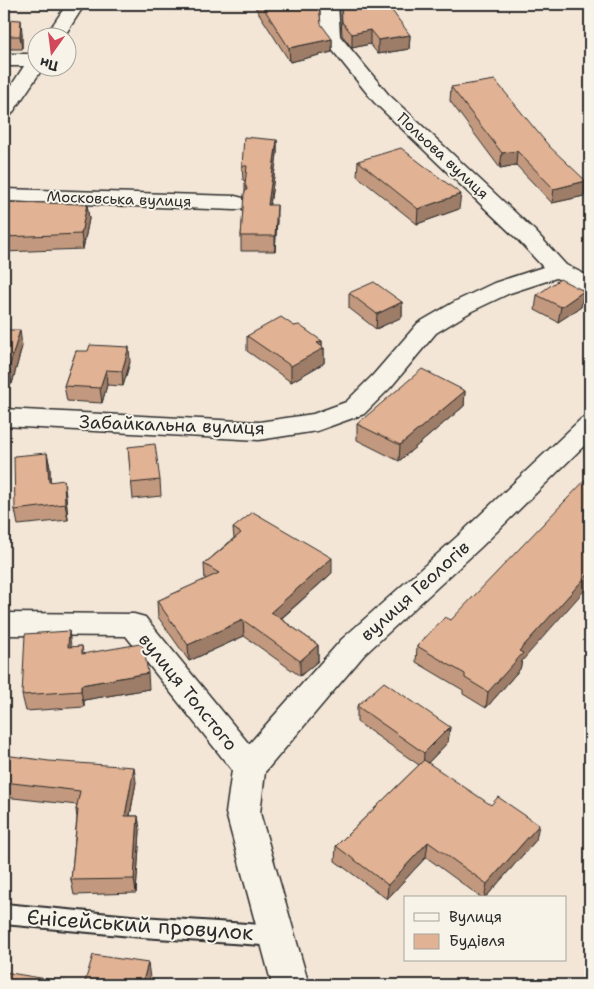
<svg xmlns="http://www.w3.org/2000/svg" width="594" height="989" viewBox="0 0 594 989" font-family="'Shantell Sans',sans-serif">
  <style>
    .lines { fill: none; stroke-linecap: round; stroke-linejoin: round }
    .lane-casing { stroke: #2b2b2b; stroke-width: 4 }
    .street-casing { stroke: #2b2b2b; stroke-width: 3 }
    .lane { fill: #f7f3e8; fill-rule: evenodd }
    .street { fill: #f7f3e8; fill-rule: evenodd }
    .wall { fill: #c2997e; stroke: #2b2b2b }
    .shaded-wall { fill: #9e7d67; stroke: #2b2b2b }
    .building { fill: #e1b293; stroke: #2b2b2b }
    .labels { text-anchor: middle; dominant-baseline: central; stroke-width: 4; stroke-linejoin: round; paint-order: stroke }
    .far-street-label { font-size: 15px; fill: #2b2b2b; stroke: #f7f3e8 }
    .street-label { font-size: 18px; fill: #2b2b2b; stroke: #f7f3e8 }
    .near-street-label { font-size: 21px; fill: #2b2b2b; stroke: #f7f3e8 }
  </style>
  <rect width="100%" height="100%" fill="#f3e6d7"/>
  <filter id="ink" filterUnits="userSpaceOnUse"><feTurbulence type="fractalNoise" baseFrequency=".02" numOctaves="2"/><feDisplacementMap in="SourceGraphic" scale="10" xChannelSelector="R" yChannelSelector="G"/><feConvolveMatrix kernelMatrix="1 2 1 2 8 2 1 2 1" color-interpolation-filters="sRGB"/></filter>
  <g filter="url(#ink)">
    <g class="lines">
      <defs>
        <path id="lane" d="M4 904 142 917 276 926 284 929 287 936 284 943 276 946 142 937 4 924Z"/>
        <g id="street">
          <path d="M67 4H85L63 38H44Z"/>
          <path d="M320 4H338L340 36 388 94 535 231 566 265 590 277V293L556 278 510 293 472 311 436 333 391 387 364 414 317 431 259 440 4 426V409L259 422 313 414 346 402 373 375 418 323 456 301 494 283 543 267 519 241 374 102 322 37Z"/>
          <path d="M4 54H38V68H43L11 115 4 117V97L24 66H4Z"/>
          <path d="M4 189 235 196 243 198 246 203 243 208 235 210 4 201Z"/>
          <path d="M590 416V440L480 548 364 655 265 772 260 813 309 985H272L226 813 232 770 126 636 4 635V613L134 614 145 617 249 744 342 639 460 534 581 419Z"/>
        </g>
      </defs>
      <!-- lane casing -->
      <use href="#lane" class="lane-casing"/>
      <!-- street casing -->
      <use href="#street" class="street-casing"/>
      <!-- lane -->
      <use href="#lane" class="lane"/>
      <!-- street -->
      <use href="#street" class="street"/>
    </g>
    <!-- wall -->
    <g class="wall">
      <path d="M253 4H298L301 8 332 39V52L290 62Z"/>
      <path d="M341 4 410 35 409 49 378 54 370 44 352 48 342 35 341 17Z"/>
      <path d="M4 19 22 33V49H4Z"/>
      <path d="M451 87 586 181 584 196 552 203 516 165 500 168 450 101Z"/>
      <path d="M277 140V154L270 205 277 220 275 251H241V236L245 192V181L243 180 242 166Z"/>
      <path d="M358 161 459 209 417 224 357 176Z"/>
      <path d="M4 202 87 204 89 219 83 249 4 252Z"/>
      <path d="M584 291 581 307 558 322 535 310 537 295Z"/>
      <path d="M349 293 402 302V317L376 329 349 308Z"/>
      <path d="M294 326 322 341V347L324 348V363L291 382 247 351V336Z"/>
      <path d="M4 330 22 346 12 384H4Z"/>
      <path d="M76 351 130 362 123 386 107 385 102 403 67 401 64 386Z"/>
      <path d="M465 391 464 406 399 461 357 440V424Z"/>
      <path d="M128 447 160 480 161 496 133 499Z"/>
      <path d="M47 453 50 468V482L66 496 68 520 18 525 15 510Z"/>
      <path d="M233 528 332 573 281 619 318 645V661L300 676 244 636 189 661 158 617 157 601 205 580 204 564 234 538Z"/>
      <path d="M451 620 522 661 520 669 486 708 463 694V690L416 662 417 646Z"/>
      <path d="M82 646 83 653 149 689 84 700V707L26 711 22 695 71 647Z"/>
      <path d="M357 706 450 727 448 742 428 763 536 840 485 898H482L426 857 387 899 335 861 336 846 419 765 357 722Z"/>
      <path d="M4 755 136 782 130 816H138L140 831 136 893 74 895 71 880 77 818 76 810 77 805 4 797Z"/>
    </g>
    <!-- shaded-wall -->
    <g class="shaded-wall">
      <path d="M4 4H9L4 17Z"/>
      <path d="M21 20 22 33V49L20 36Z"/>
      <path d="M370 30V44L352 48V34Z"/>
      <path d="M410 35 409 49 378 54V40Z"/>
      <path d="M332 39V52L290 62 289 48Z"/>
      <path d="M277 140V154L268 220V205Z"/>
      <path d="M517 151 516 165 500 168 502 153Z"/>
      <path d="M586 181 584 196 552 203 554 189Z"/>
      <path d="M461 194 459 209 417 224 418 209Z"/>
      <path d="M87 204 89 219 83 249 81 234Z"/>
      <path d="M277 205V220L275 251V236Z"/>
      <path d="M584 291 581 307 558 322 561 307Z"/>
      <path d="M402 302V317L376 329 377 314Z"/>
      <path d="M20 330 22 346 12 384 9 368Z"/>
      <path d="M322 341V349L324 348V363L291 382V366L317 343Z"/>
      <path d="M129 347 130 362 123 386 122 371Z"/>
      <path d="M106 370 107 385 102 403 100 388Z"/>
      <path d="M465 391 464 406 399 461 400 445Z"/>
      <path d="M47 453 50 468 51 497 49 482Z"/>
      <path d="M64 480 66 496 68 520 65 504Z"/>
      <path d="M332 558V573L271 627V612Z"/>
      <path d="M590 572V584L522 661 520 669 486 708 488 692 519 651Z"/>
      <path d="M243 620 244 636 189 661 188 645Z"/>
      <path d="M69 631 71 646V663L68 647Z"/>
      <path d="M318 645V661L300 676V661Z"/>
      <path d="M148 673 149 689 84 700V707L81 691V685Z"/>
      <path d="M450 727 448 742 423 768 424 753Z"/>
      <path d="M134 767 136 782 127 831 125 816Z"/>
      <path d="M138 816 140 831 136 893 134 879Z"/>
      <path d="M539 825 536 840 485 898H484L487 884Z"/>
      <path d="M428 842 426 857 387 899 388 885Z"/>
      <path d="M148 963 150 978 148 985H142Z"/>
    </g>
    <!-- building -->
    <g class="building">
      <path d="M261 4H298L301 8 319 6 321 24 332 39 289 48Z"/>
      <path d="M341 4H387L410 35 378 40 370 30 352 34 342 22Z"/>
      <path d="M4 19 21 20 20 36H4Z"/>
      <path d="M495 80 549 146 586 181 554 189 517 151 502 153 451 87Z"/>
      <path d="M244 137 277 140 268 205H277L275 236H241L244 194 247 189 245 184 247 166H242Z"/>
      <path d="M401 148 461 194 418 209 358 161Z"/>
      <path d="M4 202 87 204 81 234 4 237Z"/>
      <path d="M560 279 584 291 561 307 537 295Z"/>
      <path d="M374 282 402 302 377 314 349 293Z"/>
      <path d="M281 317 294 326 299 325 322 341 317 343 324 348 291 366 247 336Z"/>
      <path d="M4 330H20L9 368H4Z"/>
      <path d="M90 345 129 347 122 371 106 370 100 388 64 386 76 351H88Z"/>
      <path d="M422 369 465 391 400 445 357 424Z"/>
      <path d="M155 444 160 480 131 483 128 447Z"/>
      <path d="M47 453 49 482 64 480 65 504 15 510 14 456Z"/>
      <path d="M590 475V572L519 651 523 653 488 692 465 678V674L417 646 445 617 451 620Z"/>
      <path d="M253 512 332 558 271 612 318 645 300 661 243 620 188 645 157 601 219 573 204 564 241 533 233 528Z"/>
      <path d="M69 631 68 647 82 646V654L140 644 144 648 148 673 81 685V691L22 695 25 634Z"/>
      <path d="M384 682 450 727 424 753 357 706Z"/>
      <path d="M4 755 49 761 134 767 125 816H138L134 879 71 880 78 810H76L80 791 4 782Z"/>
      <path d="M424 760 491 805 498 797 539 825 487 884 428 842 388 885 336 846Z"/>
      <path d="M93 955 148 963 142 985H84Z"/>
      <path d="M4 972 83 985H4Z"/>
    </g>
  </g>
  <g class="labels">
    <!-- far-street labels -->
    <g class="far-street-label">
      <text transform="translate(443 156) rotate(43)">Польова вулиця</text>
      <text transform="translate(119 199) rotate(2)">Московська вулиця</text>
    </g>
    <!-- street labels -->
    <g class="street-label">
      <text transform="translate(172 425) rotate(2)">Забайкальна вулиця</text>
      <text transform="translate(415 591) rotate(-42)">вулиця Геологів</text>
      <text transform="translate(188 692) rotate(51)">вулиця Толстого</text>
    </g>
    <!-- near-street labels -->
    <g class="near-street-label">
      <text transform="translate(140 925) rotate(4)">Єнісейський провулок</text>
    </g>
  </g>
  <!-- margin -->
  <rect width="594" height="989" fill="none" stroke="#f7f3e8" stroke-width="20"/>
  <rect x="10" y="10" width="574" height="969" fill="none" stroke="#2b2b2b" stroke-width="2" filter="url(#ink)"/>
  <!-- legend -->
  <rect x="404" y="896" width="162" height="65" fill="#f7f3e8" stroke="#a5a39c"/>
  <rect x="414" y="913" width="25" height="8" fill="#f7f3e8" stroke="#a5a39c"/>
  <text x="449" y="922" font-size="15" fill="#2b2b2b">Вулиця</text>
  <rect x="414" y="934" width="25" height="15" fill="#e1b293" stroke="#a5a39c"/>
  <text x="449" y="946" font-size="15" fill="#2b2b2b">Будівля</text>
  <!-- north arrow -->
  <g transform="translate(52 52) rotate(194)"><circle r="24" fill="#f7f3e8" stroke="#a5a39c"/>
  <path d="M0-4L9 19L0 12L-9 19Z" fill="#d1495b"/>
  <text y="-8" font-size="14" font-weight="bold" text-anchor="middle" fill="#2b2b2b">Пн</text>
  </g>
</svg>
